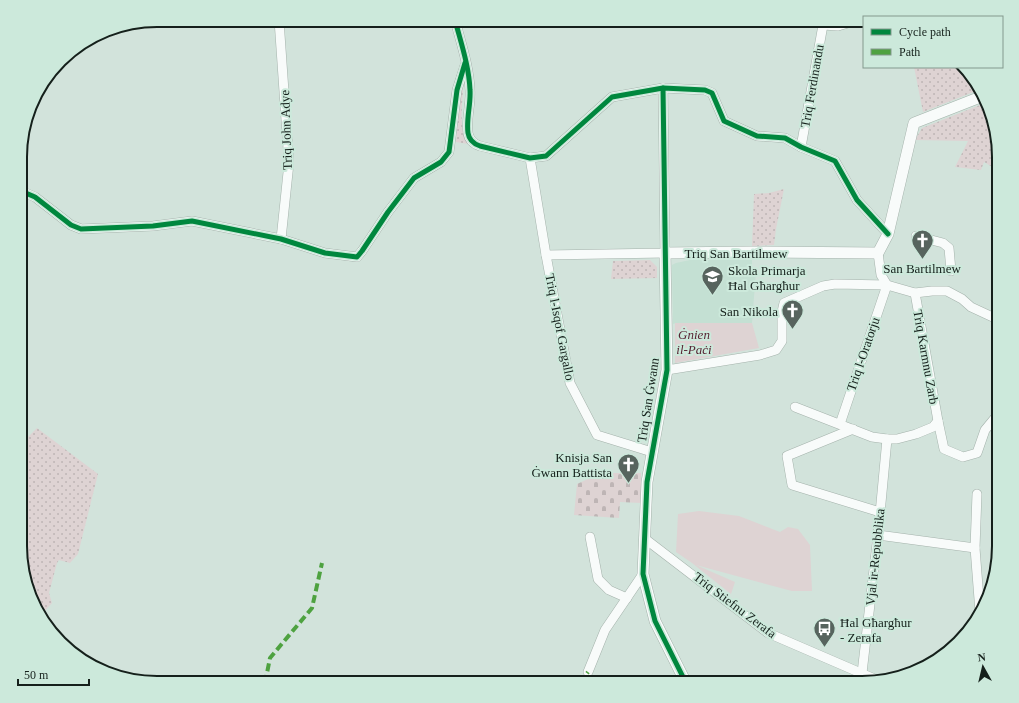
<svg xmlns="http://www.w3.org/2000/svg" width="1019" height="703" viewBox="0 0 1019 703" font-family="'Times New Roman',serif">
  <style>
    .built { fill: #c4e0d3 }
    .grass { fill: url(#grass-dots) }
    .cemetery { fill: url(#cemetery-stones) }
    .park { fill: #ded3d3 }
    .lines { fill: none; stroke-linecap: round; stroke-linejoin: round }
    .minor-casing { stroke: #a4b2ab; stroke-width: 10 }
    .tertiary-casing { stroke: #a4b2ab; stroke-width: 12 }
    .minor { stroke: #f8fbfa; stroke-width: 9 }
    .tertiary { stroke: #f8fbfa; stroke-width: 11 }
    .quiet { stroke: #4ea240; stroke-width: 4; stroke-dasharray: 8 4; stroke-linecap: butt }
    .cycleway-casing { stroke: #cce9db; stroke-width: 8 }
    .cycleway { stroke: #00873e; stroke-width: 5 }
    .labels { text-anchor: middle; dominant-baseline: central; stroke-width: 4; stroke-linejoin: round; paint-order: stroke }
    .street-label { font-size: 13px; fill: #15201b; stroke: #cce9db }
    .poi-label { font-size: 13px; fill: #15201b; stroke: #cce9db; text-anchor: start }
    .park-label { font-size: 13px; font-style: italic; fill: #582433; stroke: #cce9db }
    .rim { fill: none; stroke: #15201b; stroke-width: 2 }
  </style>
  <defs>
    <pattern id="grass-dots" width="8" height="8" patternUnits="userSpaceOnUse"><rect width="8" height="8" fill="#ded3d3"/><path d="M2 2h.1M6 6h.1" fill="none" stroke="#beb5b5" stroke-width="1.8" stroke-linecap="round"/></pattern>
    <pattern id="cemetery-stones" width="16" height="16" patternUnits="userSpaceOnUse"><rect width="16" height="16" fill="#ded3d3"/><path d="M2 7V4a2 2 0 0 1 4 0v3zM10 15v-3a2 2 0 0 1 4 0v3z" fill="#beb5b5"/></pattern>
  </defs>
  <rect width="100%" height="100%" fill="#d2e3db"/>
  <!-- built -->
  <path class="built" d="M690 260H752V271H756L752 323H676L673 324 672 265 676 263Z"/>
  <!-- grass -->
  <g class="grass">
    <path d="M914 67H962L981 89 923 112Z"/>
    <path d="M463 90C462 107 459 129 468 144L456 142 460 91Z"/>
    <path d="M985 103 999 148V171L984 162 981 170 955 167 968 141 915 140 922 128Z"/>
    <path d="M784 189 776 229 774 245 752 246 754 194 769 193Z"/>
    <path d="M650 260 657 267V278L611 279 613 261Z"/>
    <path d="M37 428 98 474 78 554 70 563 59 560 57 563 49 593 52 603 40 616 21 564V444Z"/>
  </g>
  <!-- cemetery -->
  <path class="cemetery" d="M601 473H641V503L620 502 619 518 574 515 577 484Z"/>
  <!-- park -->
  <g class="park">
    <path d="M675 323H752L759 348 675 363Z"/>
    <path d="M699 511 739 516 780 532 788 527 798 529 810 545 812 591H792L696 565 735 582 731 594 692 563 676 552 678 514Z"/>
  </g>
  <g class="lines">
    <defs>
      <g id="minor">
        <path d="M279 20 289 163 281 239"/>
        <path d="M455 20C461 43 469 66 470 90 471 104 466 119 468 133 469 140 474 144 480 146L530 158 546 156 612 97 663 88 705 90 712 93 724 121 757 136 785 138 801 147 835 161 857 200 888 234"/>
        <path d="M823 25 838 26 858 20"/>
        <path d="M801 147 823 25"/>
        <path d="M530 158 546 255 570 383 597 435 652 452"/>
        <path d="M21 191 35 197 71 225 81 229 153 226 192 221 281 239 325 253 357 257 362 251 388 212 414 178 441 162 449 152 457 90 465 65"/>
        <path d="M916 236 943 243 949 248 951 271"/>
        <path d="M878 253 881 275 887 285"/>
        <path d="M546 255 665 253 663 88"/>
        <path d="M915 293 938 421 944 449 963 457 977 453 985 430 999 413"/>
        <path d="M667 370 760 355 776 350 782 341V312L784 303 823 286 835 284 887 285 915 293 932 291H947L962 299 971 307 999 320"/>
        <path d="M795 407 872 437 887 439H897L916 434 933 427 938 421"/>
        <path d="M840 424 887 285"/>
        <path d="M853 429 787 456 792 485 880 512"/>
        <path d="M977 494 975 548 980 612"/>
        <path d="M878 535 975 548"/>
        <path d="M590 537 598 579 609 590 627 598"/>
        <path d="M644 538 768 633 877 680"/>
        <path d="M588 672 605 630 643 574"/>
        <path d="M862 673 878 535 887 439"/>
      </g>
      <path id="tertiary" d="M686 683 655 621 643 574 647 482 667 370 665 253 752 252 878 253 888 234 914 123 983 96"/>
    </defs>
    <!-- minor casing -->
    <use href="#minor" class="minor-casing"/>
    <!-- tertiary casing -->
    <use href="#tertiary" class="tertiary-casing"/>
    <!-- minor -->
    <use href="#minor" class="minor"/>
    <!-- tertiary -->
    <use href="#tertiary" class="tertiary"/>
    <!-- quiet -->
    <g class="quiet">
      <path d="M265 683 270 658 312 608 322 563"/>
      <path d="M580 683 588 672"/>
    </g>
    <defs>
      <g id="cycleway">
        <path d="M455 20C461 43 469 66 470 90 471 104 466 119 468 133 469 140 474 144 480 146L530 158 546 156 612 97 663 88 705 90 712 93 724 121 757 136 785 138 801 147 835 161 857 200 888 234"/>
        <path d="M663 88 667 370 647 482 643 574 655 621 686 683"/>
        <path d="M21 191 35 197 71 225 81 229 153 226 192 221 281 239 325 253 357 257 362 251 388 212 414 178 441 162 449 152 457 90 465 63"/>
      </g>
    </defs>
    <!-- cycleway casing -->
    <use href="#cycleway" class="cycleway-casing"/>
    <!-- cycleway -->
    <use href="#cycleway" class="cycleway"/>
  </g>
  <!-- icons -->
  <defs>
    <symbol id="church-pin" viewBox="-11 -11 22 30"><path d="M0 17L-7.5 6A9.5 9.5 0 1 1 7.5 6Z" fill="#57645e" stroke="#cce9db"/><path d="M-1.2-6h2.4v3.5h3.3v2.4h-3.3V6h-2.4V-.1h-3.3v-2.4h3.3Z" fill="#fff"/></symbol>
    <symbol id="school-pin" viewBox="-11 -11 22 30"><path d="M0 17L-7.5 6A9.5 9.5 0 1 1 7.5 6Z" fill="#57645e" stroke="#cce9db"/><path d="M0-5L7-2L0 1L-7-2ZM-4 1L0 2.5L4 1V4Q0 6-4 4Z" fill="#fff"/></symbol>
    <symbol id="bus-pin" viewBox="-11 -11 22 30"><path d="M0 17L-7.5 6A9.5 9.5 0 1 1 7.5 6Z" fill="#57645e" stroke="#cce9db"/><path d="M-5-6H5V4H4V6H2V4H-2V6H-4V4H-5ZM-3.5-4V0h7V-4ZM-3.5 1.2v1.5H-2V1.2ZM2 1.2v1.5H3.5V1.2Z" fill="#fff"/></symbol>
  </defs>
  <g fill-rule="evenodd">
    <use href="#church-pin" x="910" y="228" width="25" height="34"/>
    <use href="#school-pin" x="700" y="264" width="25" height="34"/>
    <use href="#church-pin" x="780" y="298" width="25" height="34"/>
    <use href="#church-pin" x="616" y="452" width="25" height="34"/>
    <use href="#bus-pin" x="812" y="616" width="25" height="34"/>
  </g>
  <g class="labels">
    <!-- street labels -->
    <g class="street-label">
      <text transform="translate(812 86) rotate(-80)">Triq Ferdinandu</text>
      <text transform="translate(286 130) rotate(-92)">Triq John Adye</text>
      <text x="736" y="253">Triq San Bartilmew</text>
      <text transform="translate(560 327) rotate(79)">Triq l-Isqof Gargallo</text>
      <text transform="translate(863 354) rotate(-71)">Triq l-Oratorju</text>
      <text transform="translate(926 357) rotate(80)">Triq Karmnu Zarb</text>
      <text transform="translate(648 400) rotate(-81)">Triq San Ġwann</text>
      <text transform="translate(875 557) rotate(-84)">Vjal ir-Repubblika</text>
      <text transform="translate(735 605) rotate(37)">Triq Stiefnu Zerafa</text>
    </g>
    <!-- poi labels -->
    <g class="poi-label">
      <text x="922" y="268" text-anchor="middle">San Bartilmew</text>
      <text x="728" y="270">Skola Primarja<tspan x="728" dy="15">Ħal Għargħur</tspan></text>
      <text x="778" y="311" text-anchor="end">San Nikola</text>
      <text x="612" y="457" text-anchor="end">Knisja San<tspan x="612" dy="15">Ġwann Battista</tspan></text>
      <text x="840" y="622">Ħal Għargħur<tspan x="840" dy="15">- Zerafa</tspan></text>
    </g>
    <!-- park labels -->
    <g class="park-label">
      <text x="694" y="334">Ġnien<tspan x="694" dy="15">il-Paċi</tspan></text>
    </g>
  </g>
  <!-- crop -->
  <path d="M0 0H1019V703H0ZM157 27H862A130 130 0 0 1 992 157V546A130 130 0 0 1 862 676H157A130 130 0 0 1 27 546V157A130 130 0 0 1 157 27Z" fill="#cce9db" fill-rule="evenodd"/>
  <path class="rim" d="M157 27H862A130 130 0 0 1 992 157V546A130 130 0 0 1 862 676H157A130 130 0 0 1 27 546V157A130 130 0 0 1 157 27Z"/>
  <!-- legend -->
  <rect x="863" y="16" width="140" height="52" fill="#cce9db" stroke="#83998e"/>
  <rect x="871" y="29" width="20" height="6" fill="#00873e" stroke="#83998e"/>
  <text x="899" y="36" font-size="12" fill="#15201b">Cycle path</text>
  <rect x="871" y="49" width="20" height="6" fill="#4ea240" stroke="#83998e"/>
  <text x="899" y="56" font-size="12" fill="#15201b">Path</text>
  <!-- north arrow -->
  <g transform="translate(983 667) rotate(352)" stroke="#cce9db" stroke-width="3" paint-order="stroke">
  <path d="M0-3L7 15L0 10L-7 15Z" fill="#15201b"/>
  <text y="-6" font-size="11" font-weight="bold" text-anchor="middle" fill="#15201b">N</text>
  </g>
  <!-- scale -->
  <path d="M18 679v6h71v-6" fill="none" stroke="#15201b" stroke-width="2"/>
  <text x="24" y="679" font-size="12" fill="#15201b" stroke="#cce9db" stroke-width="3" paint-order="stroke">50 m</text>
</svg>
